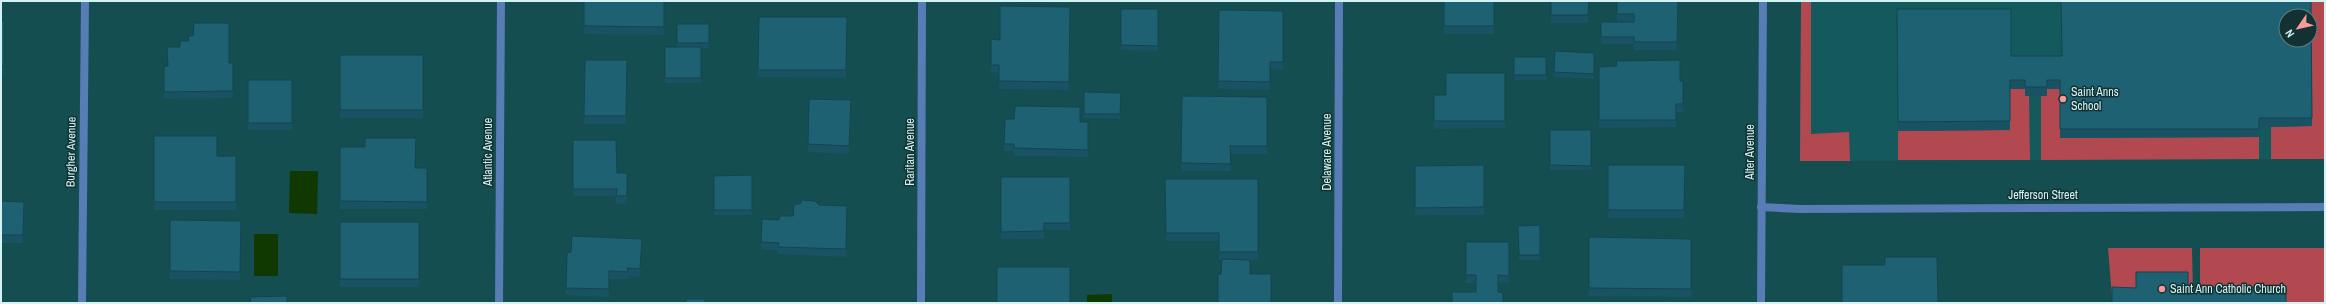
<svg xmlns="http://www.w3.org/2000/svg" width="2326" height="304" viewBox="0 0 2326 304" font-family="'Archivo Narrow',sans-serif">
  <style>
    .built { fill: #145a5c; fill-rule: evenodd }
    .green { fill: #b24950 }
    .water { fill: #0f3900 }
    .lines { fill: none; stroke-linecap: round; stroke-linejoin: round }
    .minor { stroke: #577cb6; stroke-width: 8 }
    .wall { fill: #195363 }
    .building { fill: #1d6173; stroke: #144450; fill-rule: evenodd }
    .poi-dot { fill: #f59b9c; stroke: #133132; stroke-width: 1.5 }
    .labels { text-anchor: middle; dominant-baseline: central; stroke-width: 3; stroke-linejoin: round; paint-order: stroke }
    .poi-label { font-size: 12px; fill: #d1f3f4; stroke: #133132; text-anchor: start }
    .street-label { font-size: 12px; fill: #d1f3f4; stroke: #133132 }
  </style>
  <rect width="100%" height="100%" fill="#154e50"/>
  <!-- built -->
  <path class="built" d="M1801 1H2325V159L1800 161ZM2286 16H2310V40H2286Z"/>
  <!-- green -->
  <g class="green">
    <path d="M1801 1H1811V134L1849 132 1850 161H1800Z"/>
    <path d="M2311 1H2325V159H2271V127L2312 126Z"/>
    <path d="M2010 89H2025V96H2029L2030 160H1898V131L2009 130Z"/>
    <path d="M2047 89H2060V138L2259 137V159L2041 160V96Z"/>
    <path d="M2108 248H2192L2193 296 2188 297V281L2136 296 2112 297Z"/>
    <path d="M2200 248H2325V303H2286L2200 296Z"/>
  </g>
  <!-- water -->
  <g class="water">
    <path d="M290 171H318L317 214 289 213Z"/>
    <rect x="254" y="234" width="24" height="42"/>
    <path d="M1112 294V303H1087V295Z"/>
  </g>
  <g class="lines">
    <!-- minor -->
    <g class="minor">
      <path d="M1761 207 1800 209 2325 207"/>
      <path d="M82 303 85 1"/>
      <path d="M499 303 501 1"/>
      <path d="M921 303 922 1"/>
      <path d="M1338 303 1339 1"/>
      <path d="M1761 303 1763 1"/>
    </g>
  </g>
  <!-- wall -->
  <g class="wall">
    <path d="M584 1H664V35L584 34Z"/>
    <path d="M1045 1H1082V2L1045 3Z"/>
    <rect x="1444" y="1" width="50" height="33"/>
    <path d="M1551 1H1589L1588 23H1551Z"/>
    <path d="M1617 1H1678L1677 50H1634V44H1601V22H1617Z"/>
    <path d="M2311 1 2312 126 2259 127V137L2060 138V89H2047V96H2025V89H2010V130L1898 131 1897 9 2011 56H2062Z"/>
    <path d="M1070 7 1069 90 999 89V73L991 72V39L1000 40Z"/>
    <path d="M1121 9H1158V51L1121 50Z"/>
    <path d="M1219 10 1283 11V70L1270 69V90L1218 89Z"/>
    <path d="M759 17H847L846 78 758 77Z"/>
    <rect x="1" y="21" width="3" height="53"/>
    <path d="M677 24H709V48H701V83H665V47H677Z"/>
    <path d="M188 36 229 63H233V98L164 99V66H167L180 47V41H188Z"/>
    <path d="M1555 51 1594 53V79L1554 77Z"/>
    <rect x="340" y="55" width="83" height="63"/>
    <rect x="1514" y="57" width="32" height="23"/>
    <path d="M585 60H627L626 124H584Z"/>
    <path d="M1616 61 1680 81H1683V112H1676V127L1599 128V67L1616 66Z"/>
    <path d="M1505 73V128L1434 129V95H1446Z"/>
    <rect x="248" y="80" width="44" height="50"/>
    <path d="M1084 92 1121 93 1120 119 1084 118Z"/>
    <path d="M1182 96 1267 97V154H1230L1231 171H1181Z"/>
    <path d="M851 108 849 154 808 152V144Z"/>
    <path d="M1005 119 1080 122H1088V157L1014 156V151H1004Z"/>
    <rect x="1550" y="130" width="41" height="40"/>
    <path d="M154 136 217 156H236V210H154Z"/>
    <path d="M573 140 617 173H627V203L616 204V196H573Z"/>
    <path d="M340 147 415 168H427V209H340Z"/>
    <path d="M1484 165V215H1415V166Z"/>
    <path d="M1608 165H1685L1684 218H1608Z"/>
    <path d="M752 175V215H714V176Z"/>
    <path d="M1001 177H1070V230H1044V239H1001Z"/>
    <path d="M1165 179H1258V260H1245L1221 274 1222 260H1219V241H1166Z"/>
    <path d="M1 201 24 202 23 243H1Z"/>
    <path d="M819 205 847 206 846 257 778 254V250H761L762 219 779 220 793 216Z"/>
    <path d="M170 220 241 221 240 280 170 279Z"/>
    <rect x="340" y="222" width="79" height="65"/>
    <path d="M1540 225V260H1519L1518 226Z"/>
    <path d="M1589 237 1691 239V297L1589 296Z"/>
    <path d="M1509 242V283H1498L1476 292V283H1466V275Z"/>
    <path d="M642 246 640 277 628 276V279H609V297L566 295V288Z"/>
  </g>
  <!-- building -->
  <g class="building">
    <path d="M584 1H664V27L584 26Z"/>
    <rect x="1444" y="1" width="50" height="25"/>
    <path d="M1551 1H1589L1588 15H1551Z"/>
    <path d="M1617 1H1678L1677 42H1634V37H1601V22H1634V14H1617Z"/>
    <path d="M2061 1H2311L2312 118H2259V129H2060V80H2047V87H2025V80H2010V121L1898 122 1897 9H2011V56H2062ZM2286 16H2310V40H2286Z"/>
    <path d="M1000 6 1070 7 1069 82 999 81V65H991V39L1000 40Z"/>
    <path d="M1121 9H1158V46L1121 45Z"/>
    <path d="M1219 10 1283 11V62H1270V82L1218 81Z"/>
    <path d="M759 17H847L846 70H758Z"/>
    <rect x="1" y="21" width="3" height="45"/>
    <path d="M194 23H229V63H233V91L164 92V66H168L167 47H180V41H189L188 36H193Z"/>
    <rect x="677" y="24" width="32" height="19"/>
    <rect x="665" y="47" width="36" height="31"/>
    <path d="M1555 51 1594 53V74L1554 72Z"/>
    <rect x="340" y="55" width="83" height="55"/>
    <rect x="1514" y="57" width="32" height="18"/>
    <path d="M585 60H627L626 116H584Z"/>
    <path d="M1680 60V81H1683V104H1676V120H1599V67L1617 66 1616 61Z"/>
    <path d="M1446 73H1505V121H1434V95H1446Z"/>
    <rect x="248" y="80" width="44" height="43"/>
    <path d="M1084 92 1121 93 1120 114H1084Z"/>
    <path d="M1182 96 1267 97V146H1230L1231 164 1181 163Z"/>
    <path d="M809 99 851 100 849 146 808 144Z"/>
    <path d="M1015 106 1080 107V122H1088V150L1014 148V144H1004L1005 119H1014Z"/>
    <path d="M1550 130H1591V166L1550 165Z"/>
    <path d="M154 136H217V156H236V202H154Z"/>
    <path d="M365 138H416L415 168H427V202L340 201V147H365Z"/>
    <path d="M573 140H616L617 173H627V196H616L617 189H573Z"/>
    <path d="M1484 165V207L1415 208V166Z"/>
    <path d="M1608 165H1685L1684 210H1608Z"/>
    <path d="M752 175V210H714V176Z"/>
    <path d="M1001 177H1070V223H1044V231L1001 232Z"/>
    <path d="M1165 179H1258V252H1219V233H1166Z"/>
    <path d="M802 200 815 201 819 205 847 206 846 249 778 247 779 243 761 242 762 219 779 220 780 216H793L794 204H800Z"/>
    <path d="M1 201 24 202 23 235H1Z"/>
    <path d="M170 220 241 221 240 272 170 271Z"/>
    <rect x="340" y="222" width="79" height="57"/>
    <path d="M1540 225V255H1519L1518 226Z"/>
    <path d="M572 236 642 239 640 269 627 268 628 272 609 271V289L566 288 567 253 571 252Z"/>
    <path d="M1589 237 1691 239V289L1589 288Z"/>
    <path d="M1466 242H1509V276L1498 275V292L1503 293V303H1452V292H1476V275H1466Z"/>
    <path d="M1885 257H1937L1938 303H1842V265H1885Z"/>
    <path d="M1222 259 1250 260V274H1271V303H1218V274H1221Z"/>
    <rect x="997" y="267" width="73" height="36"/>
    <path d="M2136 272H2188V287H2286V303H2112V287L2136 288Z"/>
    <path d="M287 296V303H250L251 297Z"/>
    <rect x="686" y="299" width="19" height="4"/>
  </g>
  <!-- markers -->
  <g class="poi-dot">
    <circle cx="2063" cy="99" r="4"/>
    <circle cx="2162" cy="289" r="4"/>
  </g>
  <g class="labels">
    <!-- poi labels -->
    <g class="poi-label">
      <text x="2071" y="92">Saint Anns<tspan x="2071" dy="14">School</tspan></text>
      <text x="2170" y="289">Saint Ann Catholic Church</text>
    </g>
    <!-- street labels -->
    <g class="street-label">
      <text transform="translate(71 152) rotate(-89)">Burgher Avenue</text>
      <text transform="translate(488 152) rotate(-90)">Atlantic Avenue</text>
      <text transform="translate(910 152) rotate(-90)">Raritan Avenue</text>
      <text transform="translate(1327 152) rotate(-90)">Delaware Avenue</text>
      <text transform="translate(1750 152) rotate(-90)">Alter Avenue</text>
      <text x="2043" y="195">Jefferson Street</text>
    </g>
  </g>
  <!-- border -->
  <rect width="2326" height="304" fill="none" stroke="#d1f3f4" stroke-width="4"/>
  <!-- north arrow -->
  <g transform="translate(2298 28) rotate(236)"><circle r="19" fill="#133132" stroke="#5f7f80"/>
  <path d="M0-3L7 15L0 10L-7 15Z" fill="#f59b9c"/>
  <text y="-6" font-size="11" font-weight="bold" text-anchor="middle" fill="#d1f3f4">N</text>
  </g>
</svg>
